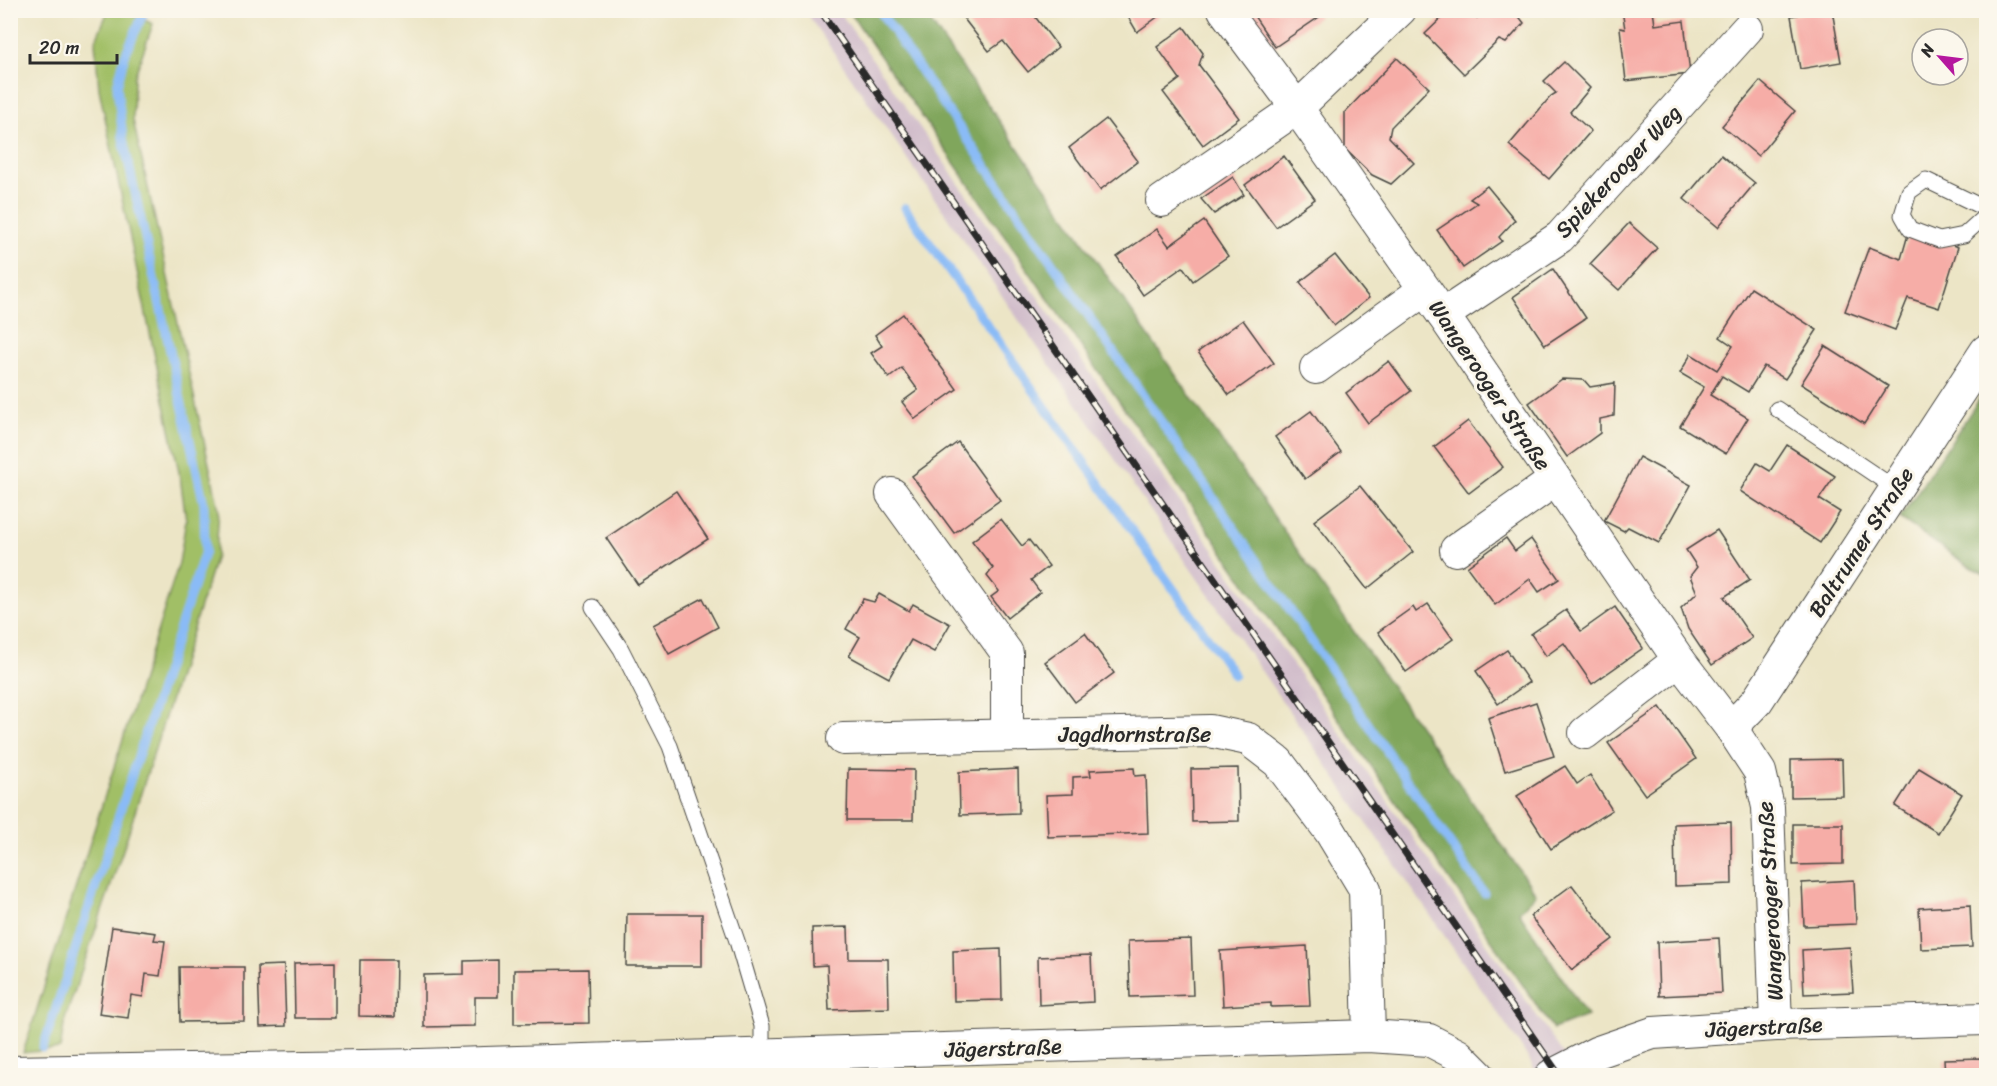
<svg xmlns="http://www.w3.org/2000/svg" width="1997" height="1086" viewBox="0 0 1997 1086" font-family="Sriracha,sans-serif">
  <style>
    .industrial { fill: #d1bdcb }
    .green { fill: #a1bf66; stroke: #667548; stroke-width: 1.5 }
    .forest { fill: #80a65b; stroke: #566843; stroke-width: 1.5 }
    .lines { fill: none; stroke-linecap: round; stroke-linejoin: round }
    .stream { stroke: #8abbf6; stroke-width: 9 }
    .building { fill: #f6ada7 }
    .service-casing { stroke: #484742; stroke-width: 17 }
    .minor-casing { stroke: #484742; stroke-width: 34 }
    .service { stroke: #fff; stroke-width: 15 }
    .minor { stroke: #fff; stroke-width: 32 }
    .rail-casing { stroke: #2b2b2b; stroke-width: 7 }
    .rail { stroke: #fbf7ec; stroke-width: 4.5; stroke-dasharray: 14; stroke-linecap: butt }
    .labels { text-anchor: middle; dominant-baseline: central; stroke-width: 6; stroke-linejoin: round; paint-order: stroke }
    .street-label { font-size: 22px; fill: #2b2b2b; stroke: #fbf7ec }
  </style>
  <rect width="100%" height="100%" fill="#fbf7ec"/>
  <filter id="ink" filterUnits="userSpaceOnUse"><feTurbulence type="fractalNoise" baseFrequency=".0167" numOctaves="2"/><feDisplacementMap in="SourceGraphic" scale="12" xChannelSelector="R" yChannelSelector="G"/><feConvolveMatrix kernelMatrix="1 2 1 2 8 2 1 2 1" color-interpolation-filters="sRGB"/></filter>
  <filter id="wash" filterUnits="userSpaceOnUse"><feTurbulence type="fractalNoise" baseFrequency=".008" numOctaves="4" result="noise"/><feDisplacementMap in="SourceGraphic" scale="24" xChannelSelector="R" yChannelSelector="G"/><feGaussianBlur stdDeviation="1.35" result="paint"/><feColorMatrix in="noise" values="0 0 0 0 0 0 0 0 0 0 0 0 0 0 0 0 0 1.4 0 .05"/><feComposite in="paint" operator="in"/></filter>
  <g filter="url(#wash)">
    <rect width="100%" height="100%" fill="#ece5c6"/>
    <!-- industrial -->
    <path class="industrial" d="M805 11H839L1578 1075H1538L1522 1048Z"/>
    <!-- green -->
    <path class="green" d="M108 11H125L153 24 134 78 133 120 219 509 216 556 123 850 65 1019 60 1049 23 1053 179 563 186 520 180 477 99 89 95 42Z"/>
    <!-- forest -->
    <g class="forest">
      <path d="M849 11H923L1536 894 1519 912 1587 1016 1553 1029Z"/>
      <path d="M1986 389V575L1967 565 1900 518Z"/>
    </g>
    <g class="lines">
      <!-- stream -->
      <g class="stream">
        <path d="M879 10 1484 893"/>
        <path d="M905 208 1234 675"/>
        <path d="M43 1048 205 551 204 504 123 138 117 86 125 55 145 10"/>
      </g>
    </g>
    <g id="blocks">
      <!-- building -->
      <g class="building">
        <path d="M967 10H1030L1058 47 1028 72 1003 41 989 51 961 15Z"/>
        <path d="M1124 10H1167L1137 32Z"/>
        <path d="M1250 10H1314L1319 17 1275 47Z"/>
        <path d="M1450 10H1470L1477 18 1485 10H1514L1524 23 1506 43 1499 40 1464 74 1425 34Z"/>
        <path d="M1622 10H1653L1655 25 1684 21 1690 74 1626 81 1620 28 1625 29Z"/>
        <path d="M1821 10H1832L1841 62 1800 69 1791 16Z"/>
        <path d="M1184 27 1203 53 1199 65 1239 118 1203 145 1163 92 1180 79 1157 47Z"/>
        <path d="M1397 58 1429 88 1391 127 1389 137 1414 163 1391 184 1372 175 1345 149V112Z"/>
        <path d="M1564 62 1590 88 1570 112 1591 131 1549 179 1509 145 1551 96 1556 93 1544 81Z"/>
        <path d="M1760 81 1795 111 1758 156 1722 126Z"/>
        <path d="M1106 119 1138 161 1100 190 1069 148Z"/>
        <path d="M1721 155 1755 183 1718 227 1684 199Z"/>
        <path d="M1284 156 1315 199 1276 227 1245 185Z"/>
        <path d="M1233 177 1244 195 1214 214 1201 199Z"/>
        <path d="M1487 186 1515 220 1499 237 1502 241 1463 268 1437 230 1477 203 1470 199Z"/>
        <path d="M1204 221 1228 256 1193 281 1183 267 1143 295 1117 257 1157 229 1169 246Z"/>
        <path d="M1629 223 1657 248 1619 290 1590 264Z"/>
        <path d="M1909 231 1958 247 1939 308 1908 298 1895 330 1845 311 1869 247 1901 259Z"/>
        <path d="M1335 255 1369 298 1334 326 1300 282Z"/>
        <path d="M1553 269 1586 318 1545 345 1513 297Z"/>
        <path d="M1751 288 1817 330 1785 379 1764 366 1748 392 1722 376 1710 395 1748 418 1726 454 1680 426 1704 387 1680 373 1691 354 1717 370 1733 346 1720 337Z"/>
        <path d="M903 314 957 389 915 419 902 402 918 390 902 368 889 378 871 353 882 346 875 335Z"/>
        <path d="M1243 320 1274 363 1229 395 1198 352Z"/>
        <path d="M1825 346 1888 386 1864 424 1801 384Z"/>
        <path d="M1389 361 1411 391 1368 423 1346 393Z"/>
        <path d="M1562 379 1584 380 1590 387 1615 383 1614 416 1600 419V433L1567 457 1529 403Z"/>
        <path d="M1311 411 1341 452 1305 479 1275 437Z"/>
        <path d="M1468 421 1503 467 1469 493 1434 447Z"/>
        <path d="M958 442 1000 500 954 533 912 476Z"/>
        <path d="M1787 445 1835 476 1819 499 1840 512 1820 543 1740 491 1757 463 1770 471Z"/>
        <path d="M1639 457 1691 485 1659 543 1628 527 1624 531 1604 521Z"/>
        <path d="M1360 486 1413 552 1367 589 1314 521Z"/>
        <path d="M676 491 708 539 638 585 606 538Z"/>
        <path d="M1001 519 1022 546 1029 540 1049 566 1031 580 1040 592 1007 618 991 597 999 591 987 576 993 568 972 541Z"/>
        <path d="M1717 530 1750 580 1724 597 1752 638 1712 665 1688 629 1681 608 1697 593 1690 576 1697 567 1686 550Z"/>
        <path d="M1506 538 1515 551 1531 539 1559 579 1539 592 1530 579 1495 605 1467 567Z"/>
        <path d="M879 594 909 611 913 604 950 624 934 652 911 640 889 678 849 656 860 637 846 629 863 599 874 602Z"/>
        <path d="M703 598 718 627 669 654 653 625Z"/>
        <path d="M1428 604 1453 639 1406 672 1378 632 1413 607 1416 612Z"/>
        <path d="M1615 607 1643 648 1592 684 1564 643 1546 656 1531 634 1566 610 1581 631Z"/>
        <path d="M1085 633 1114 673 1075 702 1045 662Z"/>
        <path d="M1507 650 1529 682 1498 704 1476 671Z"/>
        <path d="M1536 702 1554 756 1505 771 1488 718Z"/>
        <path d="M1660 707 1696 759 1645 795 1608 743Z"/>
        <path d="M1842 759 1843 796 1791 797V760Z"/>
        <path d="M1565 766 1577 784 1590 775 1612 810 1551 849 1517 796Z"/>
        <path d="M1134 768 1135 776 1146 775 1148 833 1048 837 1046 795 1073 794V777L1091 776 1090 770Z"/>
        <path d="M1238 768 1239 821 1192 822 1191 769Z"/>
        <path d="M1919 768 1962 794 1938 833 1895 806Z"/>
        <path d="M848 769 914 770 913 820H847Z"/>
        <path d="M1018 769 1019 813 960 815 959 772Z"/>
        <path d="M1731 822 1732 884 1675 886 1674 824Z"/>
        <path d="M1793 824H1843V864L1793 865Z"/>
        <path d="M1854 880 1856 924 1804 926 1802 883Z"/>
        <path d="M1572 885 1613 939 1572 970 1530 916Z"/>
        <path d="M1970 905 1972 947 1921 949 1919 908Z"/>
        <path d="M627 914H702V966H626Z"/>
        <path d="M112 927 156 933 154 940 165 941 160 976 146 974 143 997 131 995 128 1018 99 1014Z"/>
        <path d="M848 927 849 959H888L889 1008 829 1010 827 965 813 966 812 928Z"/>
        <path d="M1719 938 1722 993 1659 996 1657 942Z"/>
        <path d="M1191 939 1193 995 1130 997 1128 941Z"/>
        <path d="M1307 946 1310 1006 1271 1007V1003L1223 1006 1220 951Z"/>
        <path d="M1850 947 1853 992 1804 994 1802 950Z"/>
        <path d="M1001 949 1002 1000 954 1001 953 951Z"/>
        <path d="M1091 955 1093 1002 1039 1005 1038 957Z"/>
        <path d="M360 960H396L395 1017 359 1016Z"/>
        <path d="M498 960V997H475V1026L424 1027V975L464 974V961Z"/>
        <path d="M335 962V1018H295L294 963Z"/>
        <path d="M284 965 286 1026 260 1027 258 966Z"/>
        <path d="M179 967H244V1021L180 1022Z"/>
        <path d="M588 969 589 1023 514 1024V970Z"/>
        <path d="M1983 1058 1984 1076H1945L1944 1059Z"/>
      </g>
    </g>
  </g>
  <g filter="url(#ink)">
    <use href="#blocks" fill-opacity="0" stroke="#484742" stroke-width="1.5"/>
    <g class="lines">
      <defs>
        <g id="service">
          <path d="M1986 209 1926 180 1909 192 1902 215 1910 229 1939 240 1964 235 1986 215"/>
          <path d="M1777 409 1896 489"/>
          <path d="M593 607 621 649 670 746 737 941 762 1026V1055"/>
        </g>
        <g id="minor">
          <path d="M1400 10 1297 108 1443 315 1679 660 1731 728 1760 772 1768 807 1776 1025"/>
          <path d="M1162 201 1297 108 1224 10"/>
          <path d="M1443 315 1560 237 1747 29"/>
          <path d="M1316 368 1424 290"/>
          <path d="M892 494 1007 653V735"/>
          <path d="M1456 550 1555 480"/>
          <path d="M1731 728 1757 701 1986 351"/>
          <path d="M1585 733 1679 660"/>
          <path d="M843 739 1210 731 1248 739 1278 762 1330 831 1365 889 1369 1036"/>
          <path d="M10 1072 420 1065 1369 1036 1429 1040 1458 1055 1479 1076"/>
          <path d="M1551 1076 1598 1052 1653 1033 1776 1025 1986 1019"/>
        </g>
      </defs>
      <!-- service casing -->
      <use href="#service" class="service-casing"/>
      <!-- minor casing -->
      <use href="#minor" class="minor-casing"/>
      <!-- service -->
      <use href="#service" class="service"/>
      <!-- minor -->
      <use href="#minor" class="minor"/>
      <defs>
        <path id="rail" d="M820 10 1560 1076"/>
      </defs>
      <!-- rail casing -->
      <use href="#rail" class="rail-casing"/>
      <!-- rail -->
      <use href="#rail" class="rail"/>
    </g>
  </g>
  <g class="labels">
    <!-- street labels -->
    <g class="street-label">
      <text transform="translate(1618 171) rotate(-47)">Spiekerooger Weg</text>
      <text transform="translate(1490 385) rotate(56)">Wangerooger Straße</text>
      <text transform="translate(1861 542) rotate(-57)">Baltrumer Straße</text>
      <text x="1135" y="734">Jagdhornstraße</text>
      <text transform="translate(1770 901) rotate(-93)">Wangerooger Straße</text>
      <text transform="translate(1764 1027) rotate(-3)">Jägerstraße</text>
      <text transform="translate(1003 1048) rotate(-2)">Jägerstraße</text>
    </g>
  </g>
  <!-- margin -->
  <rect width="1997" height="1086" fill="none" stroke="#fbf7ec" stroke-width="36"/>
  <!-- north arrow -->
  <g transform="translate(1940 57) rotate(298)"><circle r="28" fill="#fbf7ec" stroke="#a8a59f" stroke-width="1.5"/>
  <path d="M0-4.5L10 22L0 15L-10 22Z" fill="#b5179e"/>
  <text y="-9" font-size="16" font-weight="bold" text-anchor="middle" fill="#2b2b2b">N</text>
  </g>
  <!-- scale -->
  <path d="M30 54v9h87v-9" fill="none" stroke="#2b2b2b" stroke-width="3"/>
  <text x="39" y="54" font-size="18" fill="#2b2b2b" stroke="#fbf7ec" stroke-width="4.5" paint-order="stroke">20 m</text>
</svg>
